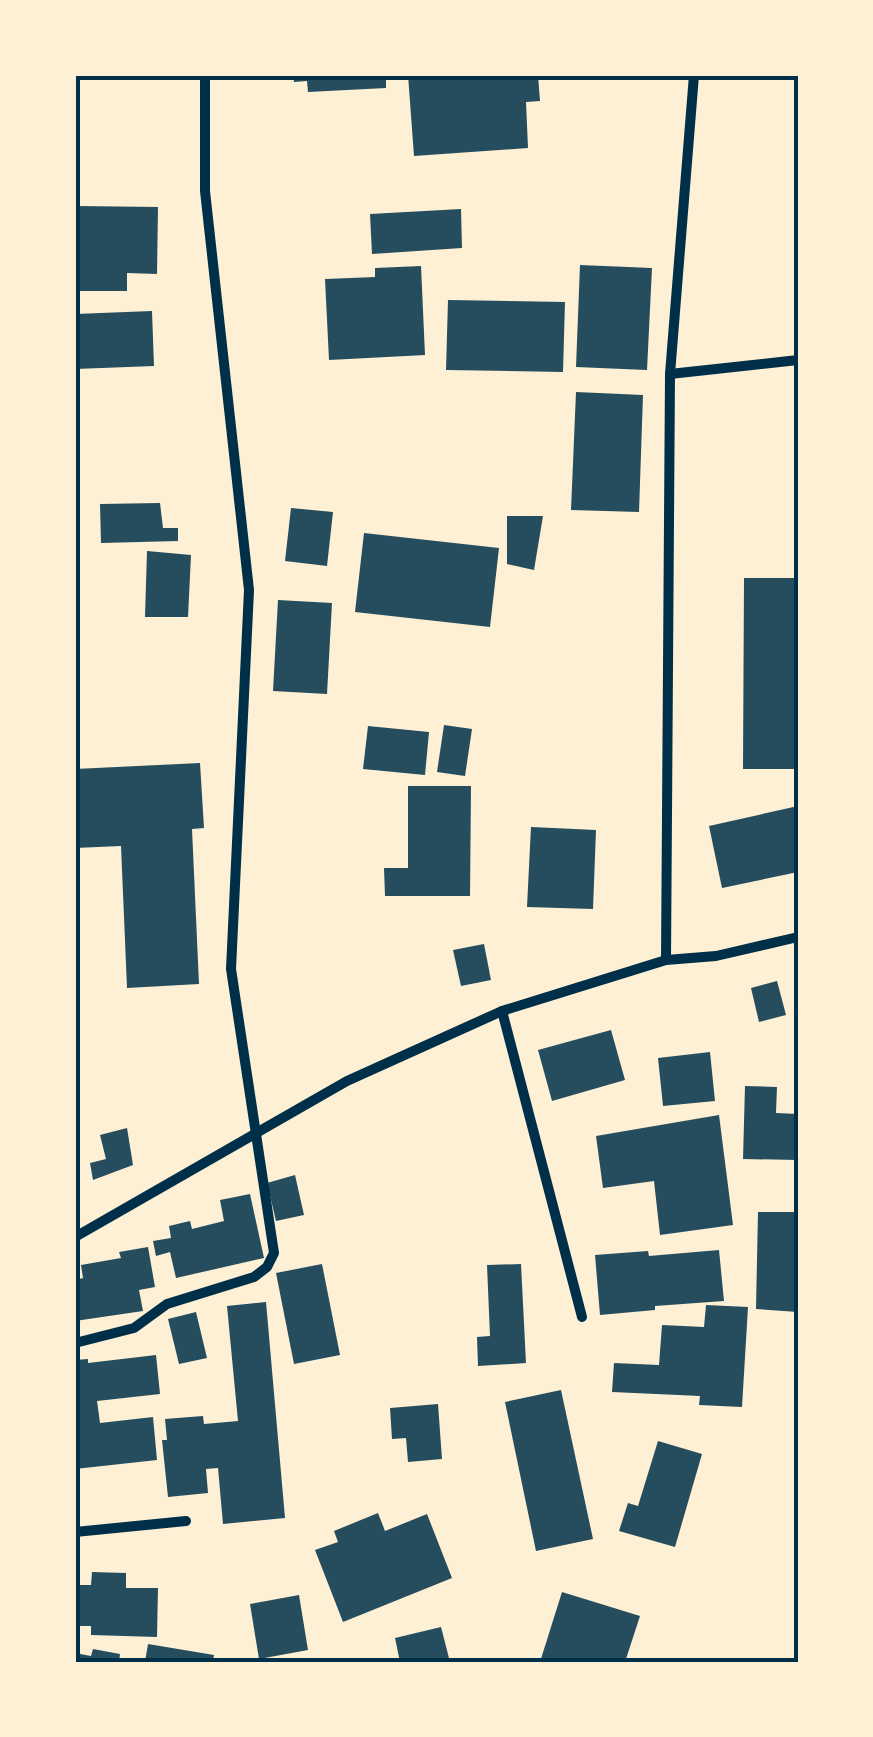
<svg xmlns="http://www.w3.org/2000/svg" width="873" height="1737" viewBox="0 0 873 1737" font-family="Rubik,sans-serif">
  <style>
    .building { fill: #264d5e }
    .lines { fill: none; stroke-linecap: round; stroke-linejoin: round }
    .minor { stroke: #003049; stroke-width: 10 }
    .neatline { fill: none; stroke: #003049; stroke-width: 4 }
  </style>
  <rect width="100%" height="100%" fill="#fdf0d5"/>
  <!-- building -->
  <g class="building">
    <path d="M293 75H386V88L308 92 307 81 294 82Z"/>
    <path d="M408 75H538L540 101 526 102 528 148 414 156Z"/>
    <path d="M77 206 158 207 157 274 127 273V291H76Z"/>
    <path d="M461 209 462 248 372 254 370 214Z"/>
    <path d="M580 265 652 268 647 370 576 367Z"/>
    <path d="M421 266 425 355 329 360 325 279 375 277V268Z"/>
    <path d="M448 300 565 302 563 372 446 370Z"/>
    <path d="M152 311 154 366 75 369V314Z"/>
    <path d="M576 392 643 395 639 512 571 510Z"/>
    <path d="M160 503 163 528H178V541L101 543 100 504Z"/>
    <path d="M291 508 333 512 327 566 285 561Z"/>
    <path d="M507 516H543L534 570 507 564Z"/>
    <path d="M364 533 499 548 490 627 355 612Z"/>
    <path d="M147 551 191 555 188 617H145Z"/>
    <path d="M744 578H798V769H743Z"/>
    <path d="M278 600 332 603 327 694 273 691Z"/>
    <path d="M444 725 472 729 465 776 437 772Z"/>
    <path d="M368 726 429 732 425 775 363 769Z"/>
    <path d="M200 763 204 828 192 829 199 984 127 988 121 846 75 848V769Z"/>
    <path d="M408 786H471L470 896H385L384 868H408Z"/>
    <path d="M798 806V872L722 888 709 826Z"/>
    <path d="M531 827 596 830 593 909 527 907Z"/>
    <path d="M484 944 491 980 461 986 453 950Z"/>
    <path d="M777 981 786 1015 759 1022 751 988Z"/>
    <path d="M611 1030 625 1080 552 1101 538 1050Z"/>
    <path d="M710 1052 715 1101 663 1106 658 1058Z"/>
    <path d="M745 1086 777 1087 776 1113 798 1114V1160L743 1159Z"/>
    <path d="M719 1115 733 1225 660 1235 654 1181 603 1188 596 1136Z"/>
    <path d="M127 1128 133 1165 93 1180 90 1163 106 1159 100 1135Z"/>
    <path d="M295 1175 304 1215 276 1221 267 1183Z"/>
    <path d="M250 1194 264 1258 176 1278 170 1252 156 1256 153 1241 171 1238 169 1226 190 1221 192 1229 224 1221 220 1200Z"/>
    <path d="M758 1212H795L798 1312 756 1309Z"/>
    <path d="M148 1247 155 1287 139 1290 143 1311 75 1321V1280L83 1278 81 1265 121 1258 119 1252Z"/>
    <path d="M719 1250 724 1301 655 1306V1310L600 1315 595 1255 648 1251 649 1256Z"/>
    <path d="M322 1264 340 1355 294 1364 276 1273Z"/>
    <path d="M521 1264 526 1363 478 1366 477 1337 490 1336 487 1265Z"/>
    <path d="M266 1302 285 1518 223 1524 218 1468 206 1469 208 1493 168 1497 162 1440H167L165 1419 203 1416 204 1424 238 1421 227 1306Z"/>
    <path d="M706 1305 748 1307 742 1407 699 1405 700 1396 612 1392 614 1363 659 1365 662 1325 704 1327Z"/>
    <path d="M196 1312 207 1358 179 1364 168 1319Z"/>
    <path d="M156 1355 160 1394 97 1401 100 1423 153 1417 157 1460 75 1469V1360L88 1359V1363Z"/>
    <path d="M561 1390 593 1539 536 1551 505 1402Z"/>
    <path d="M438 1404 442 1459 408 1462 406 1438 392 1439 390 1408Z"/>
    <path d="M658 1441 702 1454 675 1547 619 1531 628 1503 638 1506Z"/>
    <path d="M378 1513 385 1531 427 1514 452 1578 343 1622 315 1550 338 1542 334 1531Z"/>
    <path d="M92 1572 126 1573V1588H158L157 1637 91 1635V1626H75V1585H91Z"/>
    <path d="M562 1592 640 1616 625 1662H540Z"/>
    <path d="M299 1595 308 1650 259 1659 250 1604Z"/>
    <path d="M441 1627 450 1662H400L395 1638Z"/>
    <path d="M148 1644 214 1655 213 1662H145Z"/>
    <path d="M93 1649 120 1654 119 1662H75V1653L91 1656Z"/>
  </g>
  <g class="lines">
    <!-- minor -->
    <g class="minor">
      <path d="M670 374 798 360"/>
      <path d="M666 960 670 374 694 75"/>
      <path d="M502 1011 582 1317"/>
      <path d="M75 1237 347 1081 502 1011 666 960 716 956 798 937"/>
      <path d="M75 1343 134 1328 167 1304 254 1277 267 1267 274 1253 231 969 249 590 205 191V75"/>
      <path d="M75 1532 186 1521"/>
    </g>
  </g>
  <!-- border -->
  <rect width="873" height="1737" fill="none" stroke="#fdf0d5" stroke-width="155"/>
  <rect x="78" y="78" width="718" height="1582" class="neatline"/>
</svg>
